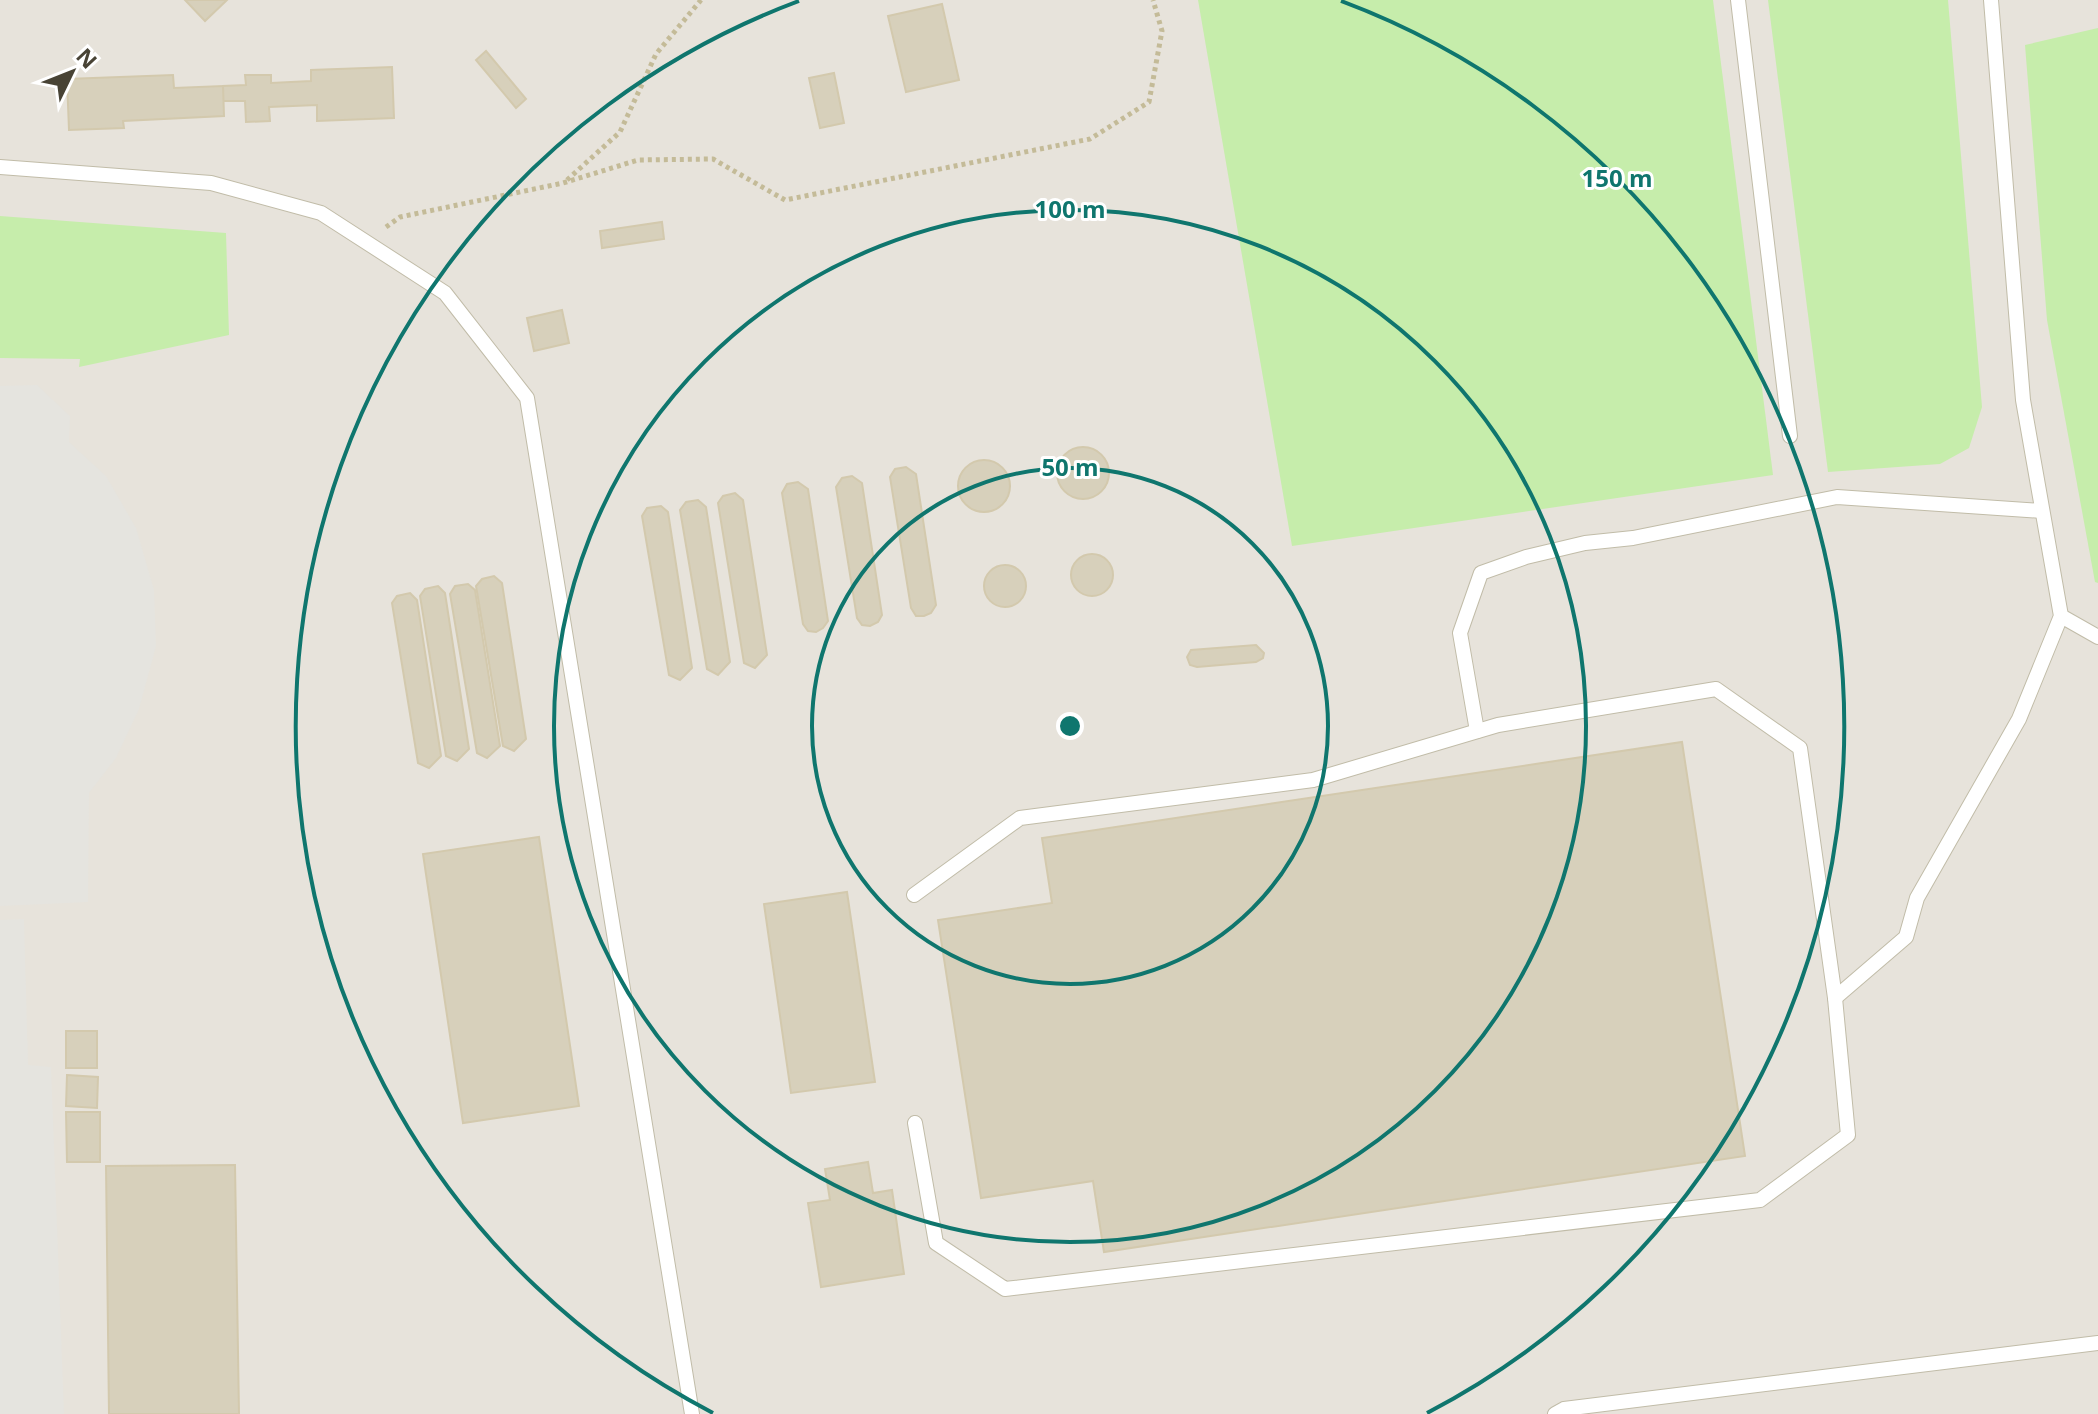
<svg xmlns="http://www.w3.org/2000/svg" width="2098" height="1414" viewBox="0 0 2098 1414" font-family="'Open Sans',sans-serif">
  <style>
    .industrial { fill: #e7e3db }
    .green { fill: #c6edab }
    .parking { fill: #e5e4df }
    .building { fill: #d7d0bb; stroke: #d3c9ad; stroke-width: 2 }
    .lines { fill: none; stroke-linecap: round; stroke-linejoin: round }
    .lane-casing { stroke: #c1bca8; stroke-width: 16 }
    .path { stroke: #c4bb98; stroke-width: 5; stroke-dasharray: 4 4; stroke-linecap: butt }
    .lane { stroke: #fff; stroke-width: 14 }
    .ring { fill: none; stroke: #0f766e; stroke-width: 4 }
    .centre { fill: #0f766e; stroke: #fff; stroke-width: 4 }
    .ring-label { font-size: 24px; text-anchor: middle; font-weight: bold; fill: #0f766e; stroke: #fff; stroke-width: 6; stroke-linejoin: round; paint-order: stroke }
  </style>
  <rect width="100%" height="100%" fill="#f5f2e6"/>
  <!-- industrial -->
  <rect class="industrial" x="0" y="0" width="2098" height="1414"/>
  <!-- green -->
  <g class="green">
    <path d="M1198 0H1713L1773 475 1292 546Z"/>
    <path d="M1768 0H1948L1982 407 1969 448 1940 464 1828 472Z"/>
    <path d="M2098 28V583L2095 582 2047 320 2025 45Z"/>
    <path d="M0 216 226 233 229 335 79 367 80 359 0 358Z"/>
  </g>
  <!-- parking -->
  <g class="parking">
    <path d="M37 385 70 416 69 442 106 476 136 528 154 590 156 646 139 709 116 758 89 793 88 902 0 906V386Z"/>
    <path d="M24 919 28 1065 51 1067 64 1414H0V920Z"/>
  </g>
  <!-- building -->
  <g class="building">
    <path d="M185 0H227L205 21Z"/>
    <path d="M942 4 959 80 906 92 888 16Z"/>
    <path d="M486 51 526 99 516 108 476 60Z"/>
    <path d="M392 67 394 118 317 121V105L269 107 270 121 246 122 245 101H223V86L246 85 245 75H271V83L311 81V70Z"/>
    <path d="M834 73 844 123 820 128 809 78Z"/>
    <path d="M173 75 174 88 223 86 224 116 123 121 124 128 69 130 67 79Z"/>
    <path d="M662 222 664 239 602 248 600 231Z"/>
    <path d="M562 310 569 343 534 351 527 318Z"/>
    <circle cx="1083" cy="473" r="26"/>
    <circle cx="984" cy="486" r="26"/>
    <path d="M906 467 916 474 936 605 931 613 924 616H916L911 608 890 477 895 469Z"/>
    <path d="M852 476 862 483 882 615 878 622 870 626 862 625 857 618 836 487 842 478Z"/>
    <path d="M798 482 808 489 828 621 823 628 816 632 808 631 803 624 782 493 787 484Z"/>
    <path d="M735 493 743 500 767 655 755 668 744 663 718 503 723 496Z"/>
    <path d="M698 500 706 507 730 662 718 675 707 669 680 510 686 502Z"/>
    <path d="M661 506 668 512 692 668 680 680 669 675 642 516 647 508Z"/>
    <circle cx="1092" cy="575" r="21"/>
    <circle cx="1005" cy="586" r="21"/>
    <path d="M494 576 502 583 526 739 514 751 503 746 476 586 482 579Z"/>
    <path d="M468 584 475 590 500 746 487 758 477 753 450 594 455 586Z"/>
    <path d="M438 586 445 593 469 749 457 761 446 756 420 596 425 589Z"/>
    <path d="M410 593 417 600 441 756 429 768 418 763 392 603 397 596Z"/>
    <path d="M1256 645 1264 653 1263 658 1256 662 1197 667 1190 665 1187 657 1191 650Z"/>
    <path d="M1682 742 1745 1156 1104 1252 1093 1181 981 1198 938 920 1052 903 1042 838Z"/>
    <path d="M539 837 579 1106 463 1123 423 854Z"/>
    <path d="M847 892 875 1082 791 1093 764 904Z"/>
    <rect x="66" y="1031" width="31" height="37"/>
    <path d="M67 1075 98 1077 97 1108 66 1106Z"/>
    <path d="M66 1112H100V1162H67Z"/>
    <path d="M868 1162 873 1193 892 1190 904 1274 821 1287 808 1203 830 1200 825 1169Z"/>
    <path d="M235 1165 239 1414H109L106 1166Z"/>
  </g>
  <g class="lines">
    <defs>
      <g id="lane">
        <path d="M1738 0 1790 436"/>
        <path d="M0 167 211 183 321 213 445 293 527 398 692 1414"/>
        <path d="M2061 616 2098 637"/>
        <path d="M1477 731 1460 633 1481 573 1526 557 1585 543 1633 538 1837 497 2042 511"/>
        <path d="M914 895 1020 818 1313 780 1498 725 1716 689 1800 748 1835 998 1848 1135 1760 1200 1005 1289 936 1243 915 1123"/>
        <path d="M1835 998 1906 937 1917 898 2019 719 2061 616 2023 400 1991 0"/>
        <path d="M1555 1414 1564 1409 2098 1343"/>
      </g>
    </defs>
    <!-- lane casing -->
    <use href="#lane" class="lane-casing"/>
    <!-- path -->
    <g class="path">
      <path d="M567 180 620 132 656 54 701 0"/>
      <path d="M386 227 400 217 563 183 638 160 713 159 785 200 1090 139 1149 102 1162 31 1153 0"/>
    </g>
    <!-- lane -->
    <use href="#lane" class="lane"/>
  </g>
  <!-- distance rings -->
  <g class="ring">
    <circle cx="1070" cy="726" r="258"/>
    <circle cx="1070" cy="726" r="516"/>
    <path d="M713 1413A774 774 0 0 1 799 1M1341 1A774 774 0 0 1 1427 1413"/>
  </g>
  <circle cx="1070" cy="726" r="12" class="centre"/>
  <g class="ring-label">
    <text x="1617" y="187">150 m</text>
    <text x="1070" y="218">100 m</text>
    <text x="1070" y="476">50 m</text>
  </g>
  <!-- north arrow -->
  <g transform="translate(72 72) rotate(47)" stroke="#ffffff" stroke-width="6" paint-order="stroke">
  <path d="M0-6L14 30L0 20L-14 30Z" fill="#484335"/>
  <text y="-12" font-size="22" font-weight="bold" text-anchor="middle" fill="#484335">N</text>
  </g>
</svg>
